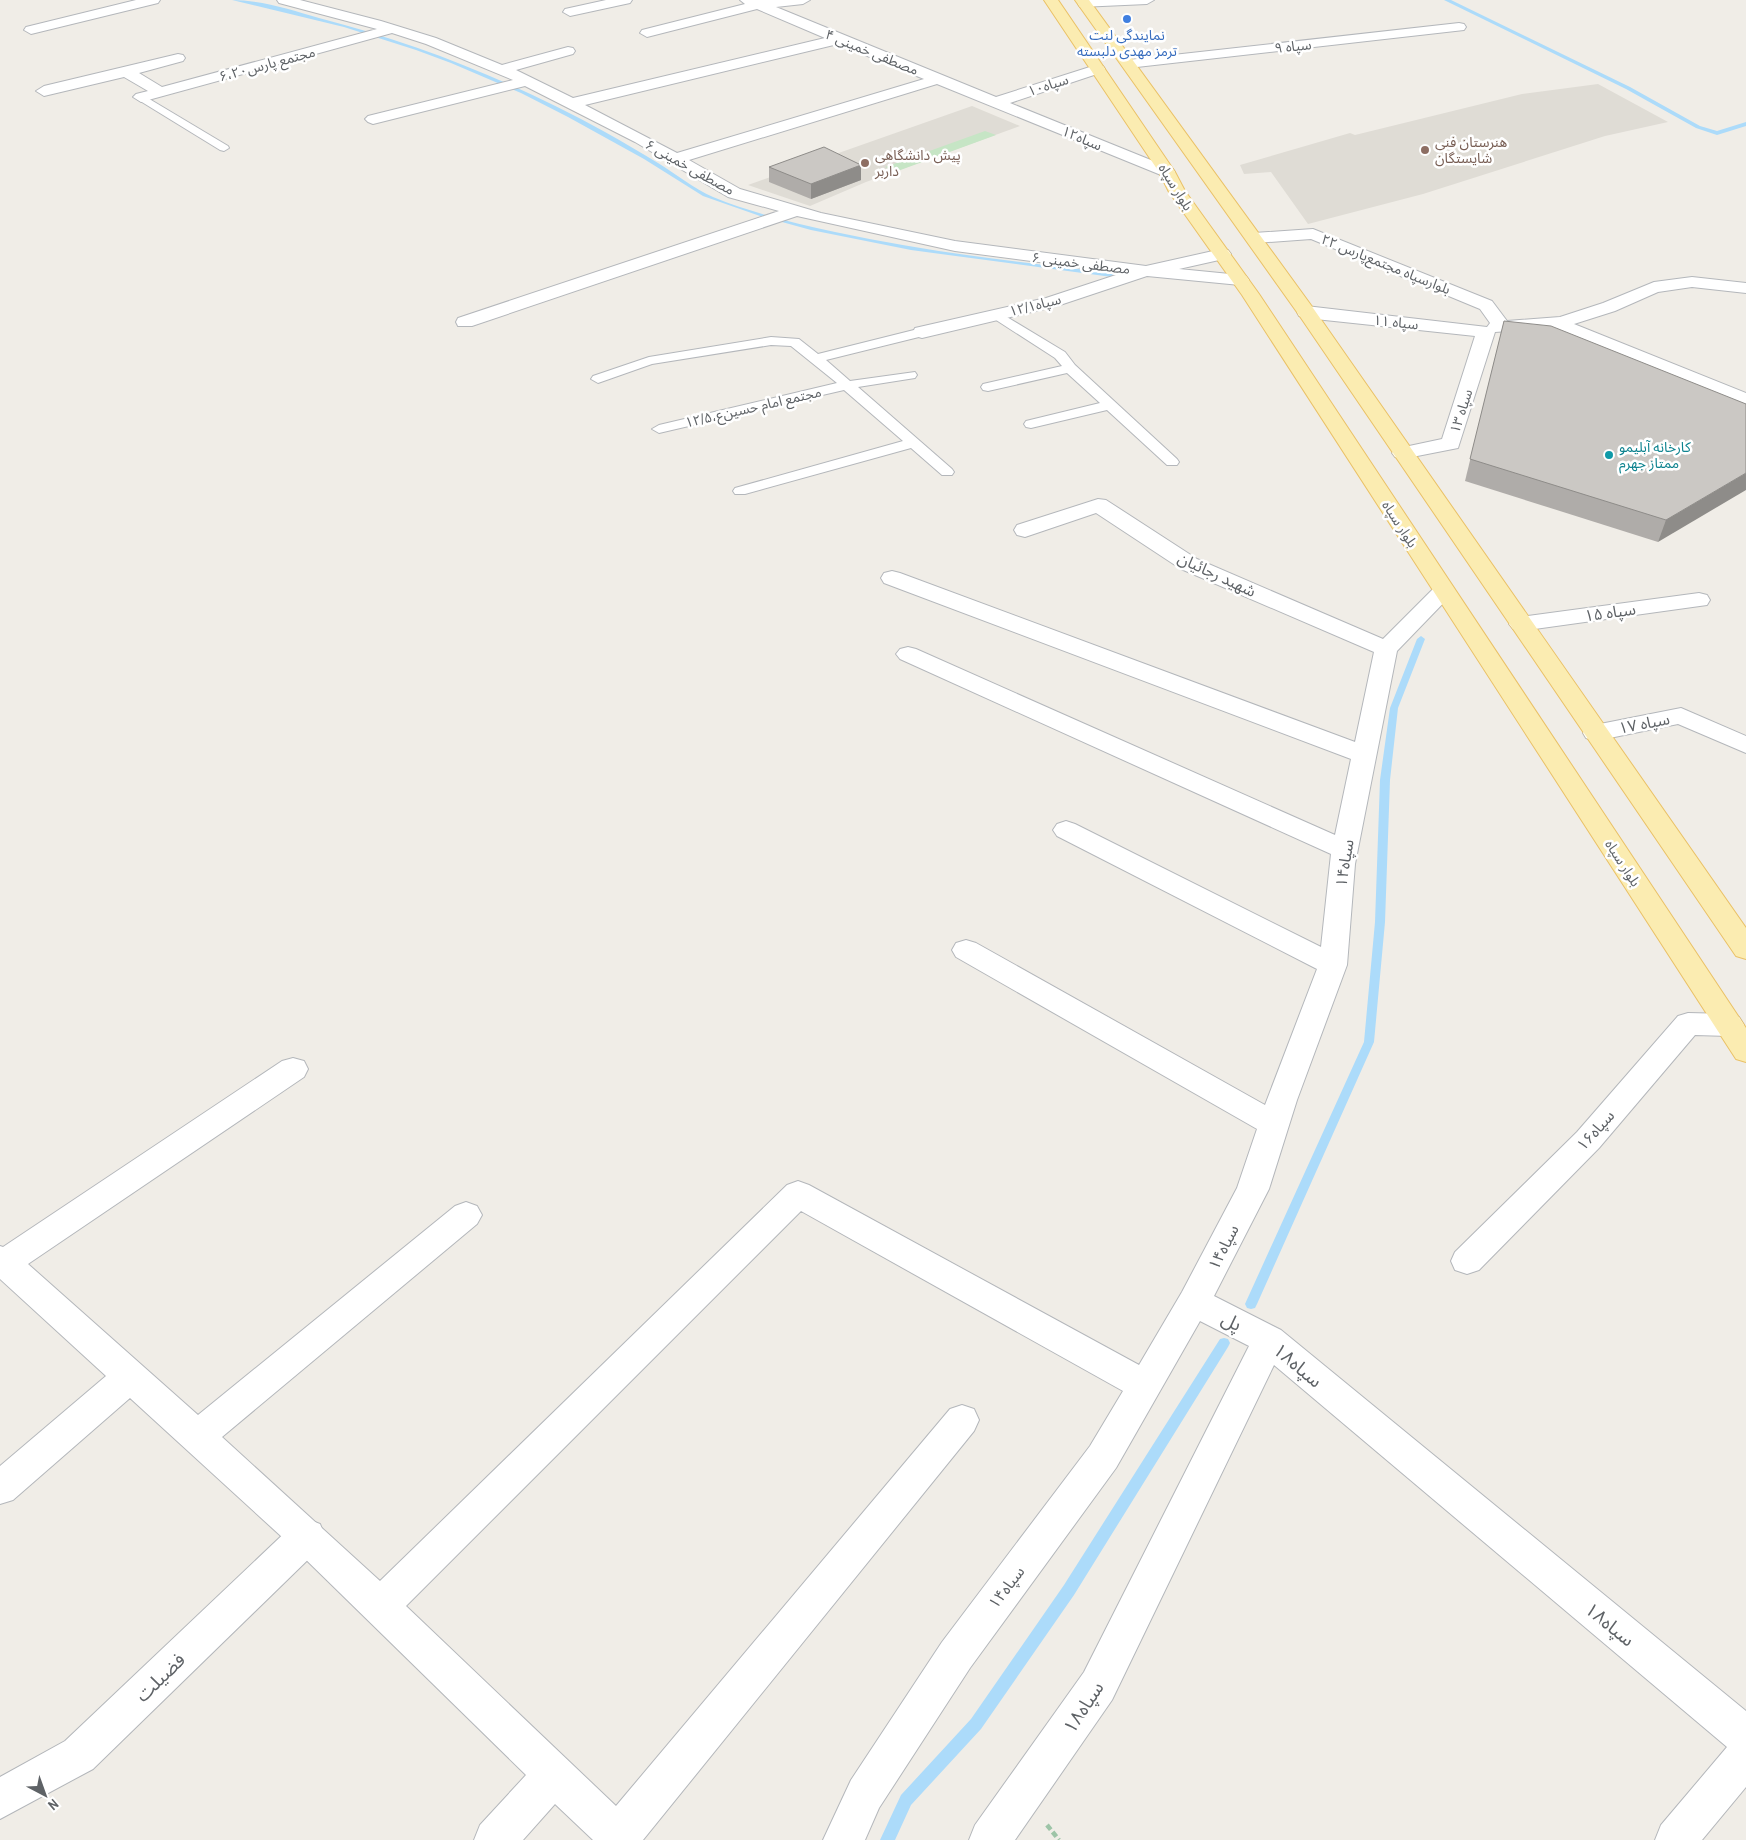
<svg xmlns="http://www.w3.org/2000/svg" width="1746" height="1840" viewBox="0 0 1746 1840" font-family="'Archivo Narrow','Noto Sans Arabic',sans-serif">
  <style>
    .education { fill: #dfdcd5 }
    .green { fill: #c6e5c5 }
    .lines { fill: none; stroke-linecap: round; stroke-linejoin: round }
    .stream { fill: #acdbfa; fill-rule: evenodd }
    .lane-casing { stroke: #b4b7bb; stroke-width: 2 }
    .street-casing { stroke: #b4b7bb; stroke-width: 2 }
    .secondary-casing { stroke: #b3b6ba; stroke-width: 2 }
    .primary-casing { stroke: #eac166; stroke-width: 2 }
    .path { stroke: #9dc4a7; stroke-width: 4.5; stroke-dasharray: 6 3; stroke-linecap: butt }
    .lane { fill: #fff; fill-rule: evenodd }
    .street { fill: #fff; fill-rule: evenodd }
    .secondary { fill: #fff; fill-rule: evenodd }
    .primary { fill: #fbecb1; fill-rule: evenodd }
    .wall { fill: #afaca9 }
    .shaded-wall { fill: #8e8c89 }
    .building { fill: #cbc8c4; stroke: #8e8c89 }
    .shop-dot { fill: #3f7fe0; stroke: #fff; stroke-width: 2 }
    .education-dot { fill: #8d6e63; stroke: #fff; stroke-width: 2 }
    .culture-dot { fill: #0f9aa8; stroke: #fff; stroke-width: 2 }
    .labels { text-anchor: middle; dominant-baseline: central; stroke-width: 5; stroke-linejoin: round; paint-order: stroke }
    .far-shop-label { font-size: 14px; fill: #366cbe; stroke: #fff }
    .far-street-label { font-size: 14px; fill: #5e6266; stroke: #fff }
    .far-education-label { font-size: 14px; fill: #785e54; stroke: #fff; text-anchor: start }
    .far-culture-label { font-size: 14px; fill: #0d838f; stroke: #fff; text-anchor: start }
    .street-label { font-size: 16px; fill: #5e6266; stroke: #fff }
    .near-street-label { font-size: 19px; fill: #5e6266; stroke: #fff }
  </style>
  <rect width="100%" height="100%" fill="#f0ede7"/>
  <!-- education -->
  <g class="education">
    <path d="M1598 84 1668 122 1605 136 1423 194 1308 224 1271 172 1244 174 1240 165 1350 133 1355 135 1522 94Z"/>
    <path d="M972 106 1020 126 866 182 810 206 748 185Z"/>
  </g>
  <!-- green -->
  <path class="green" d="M985 131 996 135 895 172 885 167Z"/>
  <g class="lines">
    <!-- stream -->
    <g class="stream">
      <path d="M232 0C261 0 292 10 319 18 420 44 514 82 605 132 623 142 640 152 658 163 676 174 693 188 713 197 752 213 794 223 835 232 926 252 1019 262 1112 273L1115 275 1112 277 911 250 811 230 760 216 703 196 644 159 568 117 521 93 451 63 416 50 344 27Z"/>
      <path d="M1444 0H1451L1630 87 1700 126 1717 131 1746 122V126L1717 135 1696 128 1626 89Z"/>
      <path d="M1421 636 1425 639 1398 708 1390 780 1385 922 1374 1042 1257 1304 1255 1308 1251 1309 1247 1308 1245 1304 1364 1042 1375 922 1380 780 1390 708 1417 639Z"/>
      <path d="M1224 1338 1228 1339 1230 1343 1228 1347 1074 1595 981 1729 911 1805 895 1840H880L901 1795 971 1719 1064 1585 1220 1339Z"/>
    </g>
    <defs>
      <g id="lane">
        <path d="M141 94 228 146 229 148 224 151 220 150 137 99 136 97Z"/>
        <path d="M997 311 1065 352 1075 365 1177 459 1179 462 1177 465H1167L1107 410 1031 428 1026 427 1024 424 1026 421 1100 403 1067 373 988 391 983 390 981 387 983 384 1062 366 1055 358 993 318 991 315Z"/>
        <path d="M922 328 927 329 928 332 927 335 826 360 850 381 915 372 917 375 915 378 858 387 952 469 954 472 952 475H942L911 448 745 494H735L733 491 735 488 903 441 844 390 659 433 652 429 659 425 837 383 791 346 771 345 652 364 598 383 591 379 593 376 649 357 771 337 799 339 818 354Z"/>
      </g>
      <g id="street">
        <path d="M136 0H160L158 3 31 34 24 30 26 27Z"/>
        <path d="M277 0H300L381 21 436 38 502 65 568 47 573 48 575 51 573 54 516 70 573 98 825 38 757 9 647 37 640 33 642 30 745 4 740 0H810L803 4 776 7 996 97 1093 66H1103L1105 69 1103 72 1010 103 1173 169 1175 172 1173 175H1161L937 84 689 160 740 189 821 213 955 241 1146 266 1222 249 1228 250 1231 254 1228 258 1179 269 1240 275 1246 276 1249 280 1246 284 1240 285 1147 276 1057 306 922 338 915 336 913 332 915 328 1046 298 1122 273 955 251 797 216 472 326H458L456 322 458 318 779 211 728 197 635 142 525 86 373 124 368 122 365 119 368 116 513 80 426 44 392 33 141 102 133 97 136 94 148 91 124 77 44 96 36 91 44 86 178 54 183 55 185 58 183 61 139 73 162 87 377 29 279 3ZM838 44 924 79 677 153 585 105Z"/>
        <path d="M606 0H632L630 3 570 16 563 12 565 9Z"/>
        <path d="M1084 0H1154L1147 4 1080 7 1078 4Z"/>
        <path d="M1459 23 1464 24 1466 27 1464 30 1128 68 1121 64 1128 60Z"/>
        <path d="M1313 229 1492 301 1507 321 1560 317 1603 303 1654 282 1692 277 1746 283V293L1692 287 1658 292 1615 311 1574 324 1746 393V406L1551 328 1495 332 1458 448 1402 459 1395 457 1392 453 1395 449 1442 439 1475 336 1306 318 1299 316 1297 312 1299 308 1306 306 1487 327 1490 323 1480 309 1311 239 1254 243 1248 242 1245 238 1248 234 1254 233Z"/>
        <path d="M1098 499 1106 500 1197 559 1383 639 1436 586 1444 584 1452 586 1455 591 1397 651 1355 864 1347 965 1297 1100 1269 1189 1214 1296 1281 1330 1746 1711V1787L1702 1840H1655L1661 1825 1727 1747 1274 1365 1112 1700 1015 1840H969L975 1825 1084 1672 1249 1346 1200 1321 1116 1468 970 1668 879 1808 865 1840H823L851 1780 942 1642 1090 1446 1123 1391 801 1211 406 1606 616 1806 950 1409 962 1405 974 1409 979 1420 974 1431 643 1840H593L555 1804 523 1840H474L480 1825 526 1775 294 1548 130 1398 13 1500 0 1504V1466L106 1376 0 1279V1246L3 1247 282 1061 293 1058 304 1061 308 1069 304 1077 28 1264 198 1415 455 1206 466 1202 477 1206 482 1215 477 1224 222 1437 380 1581 787 1185 798 1181 809 1185 1139 1365 1182 1292 1237 1188 1257 1129 956 957 952 950 956 943 966 940 976 943 1265 1105 1317 969 1057 836 1053 830 1057 824 1066 821 1075 824 1321 947 1331 854 900 659 896 654 900 649 908 647 916 649 1335 835 1351 759 884 583 881 578 884 573 892 571 900 573 1355 742 1374 652 1181 569 1096 513 1025 537 1017 535 1014 530 1017 525Z"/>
        <path d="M1699 593 1707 595 1710 600 1707 605 1521 631 1513 629 1509 624 1513 619 1521 617Z"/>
        <path d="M1681 708 1746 736V753L1678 724 1595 741 1586 738 1583 733 1586 728 1595 725Z"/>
        <path d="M1688 1013 1729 1014 1739 1017 1744 1025 1739 1033 1729 1036 1695 1035 1599 1148 1479 1270 1467 1274 1455 1270 1451 1261 1455 1252 1577 1132 1678 1016Z"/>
      </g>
      <path id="secondary" d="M307 1519 320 1524 325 1536 320 1548 93 1769 0 1819V1777L65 1741 294 1524Z"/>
      <g id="primary">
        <path d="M1044 0H1058L1175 172 1185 191 1259 294 1746 1028V1062L1736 1059 1242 295 1169 192 1159 172Z"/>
        <path d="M1075 0H1089L1313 308 1746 928V959L1736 956 1299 315Z"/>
      </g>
    </defs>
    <!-- lane casing -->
    <use href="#lane" class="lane-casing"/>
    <!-- street casing -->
    <use href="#street" class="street-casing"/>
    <!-- secondary casing -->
    <use href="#secondary" class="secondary-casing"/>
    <!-- primary casing -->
    <use href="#primary" class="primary-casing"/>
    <!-- path -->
    <path class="path" d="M1047 1825 1059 1840"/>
    <!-- lane -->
    <use href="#lane" class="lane"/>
    <!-- street -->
    <use href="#street" class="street"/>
    <!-- secondary -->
    <use href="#secondary" class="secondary"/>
    <!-- primary -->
    <use href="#primary" class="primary"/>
  </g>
  <!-- wall -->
  <g class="wall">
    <path d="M861 165V180L811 199 769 182V167Z"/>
    <path d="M1504 321 1746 404 1658 542 1465 481Z"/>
  </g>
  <!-- shaded-wall -->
  <g class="shaded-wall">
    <path d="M861 165V180L811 199V184Z"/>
    <path d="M1746 473V490L1658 542 1666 520Z"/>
  </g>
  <!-- building -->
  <g class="building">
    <path d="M824 147 861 165 811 184 769 167Z"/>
    <path d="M1504 321 1551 326 1746 404V473L1666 520 1470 459Z"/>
  </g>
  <!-- markers -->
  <circle class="shop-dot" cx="1127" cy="19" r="5"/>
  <g class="education-dot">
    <circle cx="1425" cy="150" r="5"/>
    <circle cx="865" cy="163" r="5"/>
  </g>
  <circle class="culture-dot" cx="1609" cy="455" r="5"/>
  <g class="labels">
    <!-- far-shop labels -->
    <g class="far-shop-label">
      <text x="1127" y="35">نمایندگی لنت<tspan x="1127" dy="16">ترمز مهدی دلبسته</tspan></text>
    </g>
    <!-- far-street labels -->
    <g class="far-street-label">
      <text transform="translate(1293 46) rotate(-6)">سپاه ۹</text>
      <text transform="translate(872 52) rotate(22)">مصطفی خمینی ۴</text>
      <text transform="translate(267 64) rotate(-15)">۶،مجتمع پارس۲۰</text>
      <text transform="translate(1048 85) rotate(-18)">سپاه۱۰</text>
      <text transform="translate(1082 138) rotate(23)">سپاه۱۲</text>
      <text transform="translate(690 167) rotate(29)">مصطفی خمینی ۶</text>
      <text transform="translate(1176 187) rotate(58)">بلوار سپاه</text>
      <text transform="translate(1081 263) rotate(7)">مصطفی خمینی ۶</text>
      <text transform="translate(1386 264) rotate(22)">بلوارسپاه مجتمع‌پارس ۲۲</text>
      <text transform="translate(1035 305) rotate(-14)">سپاه۱۲/۱</text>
      <text transform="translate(1396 322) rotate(6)">سپاه ۱۱</text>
      <text transform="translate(753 407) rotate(-13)">۱۲/۵،مجتمع امام حسین‌ع</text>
      <text transform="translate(1461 411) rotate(-72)">سپاه ۱۳</text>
      <text transform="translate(1400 524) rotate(57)">بلوار سپاه</text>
      <text transform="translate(1623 863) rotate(57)">بلوار سپاه</text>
    </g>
    <!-- far-education labels -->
    <g class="far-education-label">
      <text x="1435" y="142">هنرستان فنی<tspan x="1435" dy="16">شایستگان</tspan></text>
      <text x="875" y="155">پیش دانشگاهی<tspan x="875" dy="16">داربر</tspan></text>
    </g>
    <!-- far-culture labels -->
    <g class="far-culture-label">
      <text x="1619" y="447">کارخانه آبلیمو<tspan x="1619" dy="16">ممتاز جهرم</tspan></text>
    </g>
    <!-- street labels -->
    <g class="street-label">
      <text transform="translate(1217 574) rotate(25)">شهید رجائیان</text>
      <text transform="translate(1610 612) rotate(-8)">سپاه ۱۵</text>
      <text transform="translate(1644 723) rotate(-11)">سپاه ۱۷</text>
      <text transform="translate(1344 863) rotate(-81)">سپاه۱۴</text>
      <text transform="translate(1595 1130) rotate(-48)">سپاه۱۶</text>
      <text transform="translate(1223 1247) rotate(-63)">سپاه۱۴</text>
      <text transform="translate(1006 1587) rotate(-53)">سپاه۱۴</text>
    </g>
    <!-- near-street labels -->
    <g class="near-street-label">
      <text transform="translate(1232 1321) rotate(27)">پل</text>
      <text transform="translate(1298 1365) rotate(40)">سپاه۱۸</text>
      <text transform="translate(1610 1624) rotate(39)">سپاه۱۸</text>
      <text transform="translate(160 1677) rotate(-44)">فضیلت</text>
      <text transform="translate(1083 1707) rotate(-57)">سپاه۱۸</text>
    </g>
  </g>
  <!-- north arrow -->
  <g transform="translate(45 1795) rotate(139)" stroke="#ffffff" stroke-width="4" paint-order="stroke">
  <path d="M0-4L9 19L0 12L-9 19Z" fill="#5e6266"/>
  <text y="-8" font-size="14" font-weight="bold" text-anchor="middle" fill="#5e6266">N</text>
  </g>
</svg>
